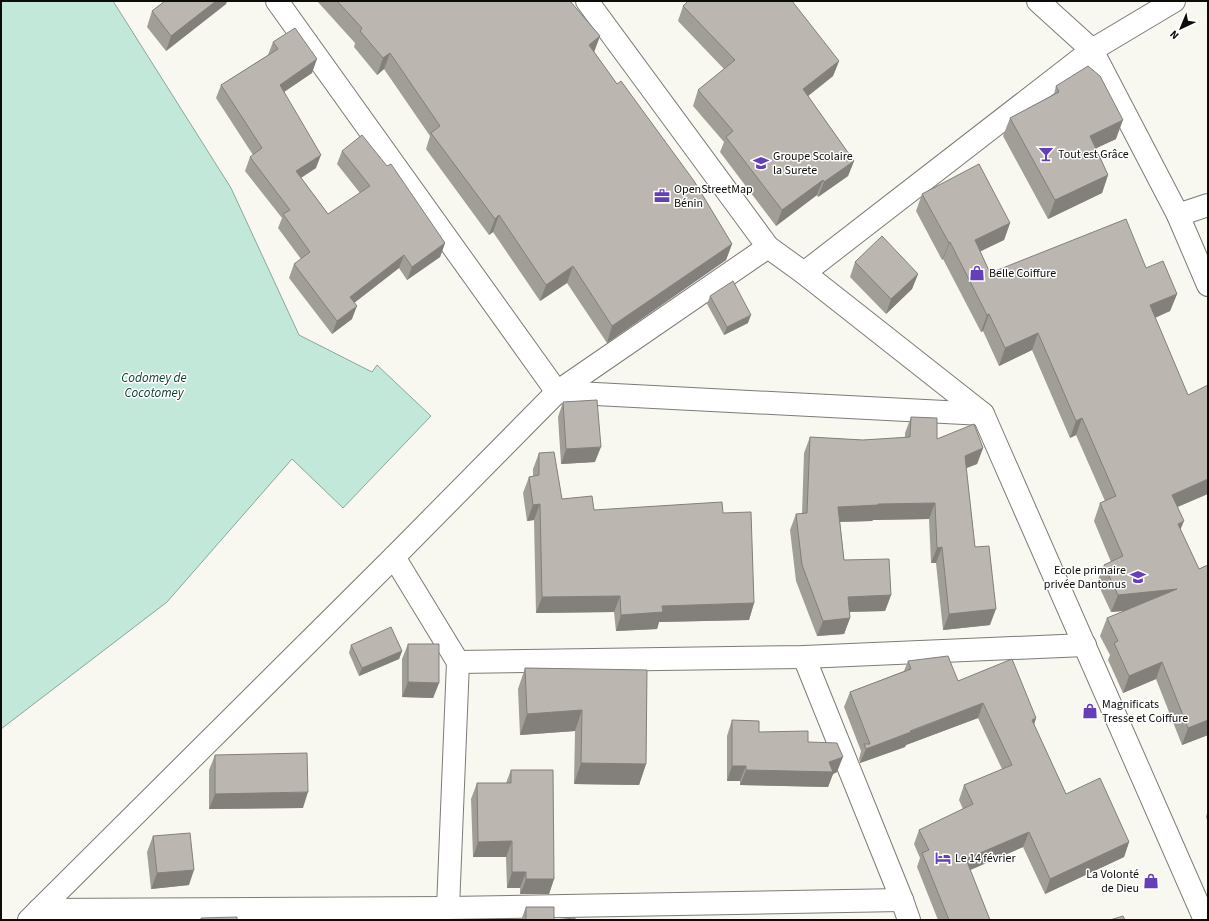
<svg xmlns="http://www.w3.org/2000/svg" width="1209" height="921" viewBox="0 0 1209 921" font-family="'Source Sans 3',sans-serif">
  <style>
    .water { fill: #c2e8d9; stroke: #8ba69b }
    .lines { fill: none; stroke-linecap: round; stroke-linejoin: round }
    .street-casing { stroke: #7c7b75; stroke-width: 24 }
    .street { stroke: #fff; stroke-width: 22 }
    .wall { fill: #a19d97 }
    .shaded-wall { fill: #837f7b }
    .building { fill: #bbb6b0; stroke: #837f7b }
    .labels { text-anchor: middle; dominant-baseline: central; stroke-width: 3; stroke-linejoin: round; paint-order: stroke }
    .poi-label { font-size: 12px; fill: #0c0c09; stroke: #fff; text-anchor: start }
    .water-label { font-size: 13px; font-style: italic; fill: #0f4234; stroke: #fff }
  </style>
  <rect width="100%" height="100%" fill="#f8f8f0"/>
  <!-- water -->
  <path class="water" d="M1 1H113L231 188 299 335 372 372 377 365 431 416 343 508 292 459 167 602 1 729Z"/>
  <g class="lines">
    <defs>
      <g id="street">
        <path d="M277 1 557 392"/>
        <path d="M587 1 768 247 804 273 983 414 1205 920"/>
        <path d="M1038 1 1092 50 1178 215 1208 285"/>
        <path d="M1178 215 1208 205"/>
        <path d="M804 273 1092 50 1174 1"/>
        <path d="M557 392 983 414"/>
        <path d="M394 557 458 662 448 908"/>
        <path d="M804 657 902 900 909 920"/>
        <path d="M458 662 804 657 1085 645"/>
        <path d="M39 910 448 908 902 900"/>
        <path d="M29 920 394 557 557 392 768 247"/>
      </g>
    </defs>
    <!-- street casing -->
    <use href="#street" class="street-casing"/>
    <!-- street -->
    <use href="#street" class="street"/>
  </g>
  <!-- wall -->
  <g class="wall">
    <path d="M165 1H227L226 4 166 51 147 27 152 11Z"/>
    <path d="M317 1H570L600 36 594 52 732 244 726 260 607 343 567 283 540 301 493 232 489 235 426 149 430 136 384 69 377 75 354 47 355 43Z"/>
    <path d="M683 6 839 61 833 76 808 96 854 161 848 176 818 197 817 195 776 226 720 152 724 142 693 106 698 90 724 69 678 21Z"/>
    <path d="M273 42 312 73 284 92 316 168 301 178 328 214 360 193 337 164 342 151 445 243 440 257 407 280 399 268 354 303 352 319 332 334 289 278 294 264 301 259 278 228 282 218 245 171 250 157 253 155 216 98 221 85 268 55Z"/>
    <path d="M1056 86 1116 139 1096 148 1108 175 1102 193 1048 219 1003 136 1010 118 1054 94Z"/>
    <path d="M922 194 1010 223 1004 240 980 251 990 273 1146 268 1177 294 1170 311 1155 318 1180 530 1199 569 1208 565V735L1182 745 1156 679 1123 693 1108 660 1110 655 1100 636 1107 618 1125 611 1111 612 1097 582 1104 565 1111 562 1094 521 1100 503 1105 501 1076 435 1070 438 1032 350 999 366 983 331 981 332 943 259 942 260 916 211Z"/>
    <path d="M855 262 918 274 912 289 886 314 850 277Z"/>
    <path d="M710 296 748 323 724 335 707 304Z"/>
    <path d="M563 402 595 462 561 464 558 417Z"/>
    <path d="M911 417 937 439 983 448 977 464 966 468 975 547 990 625 943 630 936 563H931L929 519 873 520 872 521 840 522 844 560 891 595 885 611 850 612V618L844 634 817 636 796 581 790 530 796 514H802L804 453 810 437 863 440 905 438V433Z"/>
    <path d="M539 453 562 499 594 510 723 513 754 603 749 620 659 622 657 629 616 631 614 612 536 613 534 520 527 521 523 493 529 477 533 476V469Z"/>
    <path d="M408 644 439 683 433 698 402 697V659Z"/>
    <path d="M351 645 402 651 399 659 359 676 349 653Z"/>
    <path d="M908 661 958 681 1036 718 1034 725 1066 794 1129 842 1124 857 1045 894 1023 847 970 870 990 920H938L917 867 920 858 914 844 919 830 963 809 959 800 964 785 1002 769 978 718 906 745 905 747 860 763 859 759 861 751 844 707 850 692 904 671Z"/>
    <path d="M525 668 647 670 646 764 639 785 574 784 575 731 520 735 518 689Z"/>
    <path d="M732 720 759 732 808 742 837 772 833 774 828 787 740 785V781H727V736Z"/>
    <path d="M215 755 303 808 209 809V770Z"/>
    <path d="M511 770 554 879 549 894H520V888H507L506 857H473L471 799 477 783H506Z"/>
    <path d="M1208 810V822L1206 817Z"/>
    <path d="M153 836 189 885 151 889 147 852Z"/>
    <path d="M526 907 554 920H575H521Z"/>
  </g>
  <!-- shaded-wall -->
  <g class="shaded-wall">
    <path d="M216 1H227L226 4 166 51 171 36Z"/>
    <path d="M600 36 594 52 589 45Z"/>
    <path d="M390 53 384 69 377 75 383 58Z"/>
    <path d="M317 59 312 73 275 98 280 85Z"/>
    <path d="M839 61 833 76 798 104 803 89Z"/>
    <path d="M1123 120 1116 139 1084 154 1090 136Z"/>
    <path d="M321 155 316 168 291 184 296 171Z"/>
    <path d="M854 161 848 176 818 197 824 182Z"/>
    <path d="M1108 175 1102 193 1048 219 1055 200Z"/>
    <path d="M823 180 817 195 776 226 782 210Z"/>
    <path d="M499 215 493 232 489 235 495 219Z"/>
    <path d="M1010 223 1004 240 969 257 975 240Z"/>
    <path d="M950 242 943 259 942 260 949 243Z"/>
    <path d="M445 243 440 257 407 280 412 267Z"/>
    <path d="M732 244 726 260 607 343 612 326Z"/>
    <path d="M404 255 399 268 345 310 350 297Z"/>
    <path d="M573 266 567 283 540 301 546 285Z"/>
    <path d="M918 274 912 289 886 314 891 299Z"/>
    <path d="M1177 294 1170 311 1143 323 1150 305Z"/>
    <path d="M357 306 352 319 332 334 337 321Z"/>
    <path d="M989 314 983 331 981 332 987 315Z"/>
    <path d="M751 315 748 323 724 335 727 327Z"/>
    <path d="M1038 333 1032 350 999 366 1005 348Z"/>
    <path d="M1082 418 1076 435 1070 438 1076 421Z"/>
    <path d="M601 447 595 462 561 464 566 449Z"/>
    <path d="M983 448 977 464 959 471 965 456Z"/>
    <path d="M1208 479V494L1166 512 1172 495Z"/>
    <path d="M935 503 929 519 873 520 872 521 833 522 838 507 878 504Z"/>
    <path d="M540 504 534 520 527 521 533 505Z"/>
    <path d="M1184 521 1177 538 1178 524Z"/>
    <path d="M942 547 936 563H931L937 548Z"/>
    <path d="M1177 589 1171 606 1111 612 1118 595Z"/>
    <path d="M891 595 885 611 842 612 848 597Z"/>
    <path d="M620 596 614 612 536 613 542 597Z"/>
    <path d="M754 603 749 620 659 622 657 629 616 631 621 615 662 606Z"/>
    <path d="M996 609 990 625 943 630 949 614Z"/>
    <path d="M850 618 844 634 817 636 823 621Z"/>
    <path d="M402 651 399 659 359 676 362 668Z"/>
    <path d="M1162 662 1156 679 1123 693 1129 676Z"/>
    <path d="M408 682 439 683 433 698 402 697Z"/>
    <path d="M983 703 978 718 906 745 905 747 860 763 866 749Z"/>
    <path d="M582 710 575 731 520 735 527 714Z"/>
    <path d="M1036 718 1031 733 1032 720Z"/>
    <path d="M1208 720V735L1182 745 1188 728Z"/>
    <path d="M843 757 837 772 833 774 828 787 740 785 746 770 829 762Z"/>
    <path d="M581 763 646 764 639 785 574 784Z"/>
    <path d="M732 766H746L740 781H727Z"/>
    <path d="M308 792 303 808 209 809 215 794Z"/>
    <path d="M1029 832 1023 847 961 874 966 859Z"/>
    <path d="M512 841 506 857H473L478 842Z"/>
    <path d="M1129 842 1124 857 1045 894 1050 879Z"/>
    <path d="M194 870 189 885 151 889 157 873Z"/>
    <path d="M512 872H526L520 888H507Z"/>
    <path d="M526 879H554L549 894H520Z"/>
  </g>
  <!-- building -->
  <g class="building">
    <path d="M165 1H216L171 36 152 11Z"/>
    <path d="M337 1H570L600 36 589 45 617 84 621 81 694 181 732 244 612 326 573 266 546 285 499 215 495 219 431 133 440 126 390 53 383 58 360 31 362 28Z"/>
    <path d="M688 1H792L839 61 803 89 854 161 824 182 823 180 782 210 726 137 733 131 698 90 735 60 683 6Z"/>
    <path d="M295 28 317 59 280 85 321 155 296 171 328 214 370 186 342 151 362 135 387 166 391 164 445 243 412 267 404 255 350 297 357 306 337 321 294 264 310 252 283 214 290 210 250 157 262 148 221 85 278 49 273 42Z"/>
    <path d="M1088 66 1100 76 1123 120 1090 136 1108 175 1055 200 1010 118 1059 92 1056 86Z"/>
    <path d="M979 164 1010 223 975 240 990 273 1126 219 1146 268 1163 261 1177 294 1150 305 1188 395 1208 385V479L1172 495 1184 521 1178 524 1199 569 1208 565V720L1188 728 1162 662 1129 676 1114 643 1118 641 1107 618 1177 589 1118 595 1104 565 1123 556 1100 503 1116 496 1082 418 1076 421 1038 333 1005 348 989 314 987 315 950 242 949 243 922 194Z"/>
    <path d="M882 236 918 274 891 299 855 262Z"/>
    <path d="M733 281 751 315 727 327 710 296Z"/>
    <path d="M597 400 601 447 566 449 563 402Z"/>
    <path d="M911 417 937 418V439L974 424 983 448 965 456 975 547 989 546 996 609 949 614 942 547 937 548 935 503 878 504V505L838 507 844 560 889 559 891 595 848 597 850 618 823 621 802 565 796 514 807 513 810 437 863 440 910 437Z"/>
    <path d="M554 452 562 499 592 496 594 510 722 502 723 513 751 512 754 603 662 606 663 612 621 615 620 596 542 597 540 504 533 505 529 477 539 475V453Z"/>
    <path d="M391 627 402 651 362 668 351 645Z"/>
    <path d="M408 644H439V683L408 682Z"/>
    <path d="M948 656 958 681 1012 659 1036 718 1032 720 1066 794 1100 778 1129 842 1050 879 1029 832 966 859 990 920H949L922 853 929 850 919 830 973 804 964 785 1012 765 983 703 910 731 911 732 866 749 864 744H870L850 692 911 669 908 661Z"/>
    <path d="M525 668 647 670 646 764 581 763 582 710 527 714Z"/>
    <path d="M732 720 759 721V732L808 731V742L837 743 843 757 829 762 833 772 746 770V766H732Z"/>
    <path d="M307 753 308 792 215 794V755Z"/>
    <path d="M511 770H553L554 879H526V872H512V841L478 842 477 783H511Z"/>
    <path d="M190 833 194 870 157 873 153 836Z"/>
    <path d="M526 907H554V920L575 918V920H526Z"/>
    <path d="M1123 916 1125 920H1110Z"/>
    <path d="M237 917V920H201V918Z"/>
  </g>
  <!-- icons -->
  <defs>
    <symbol id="bar-bare" viewBox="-9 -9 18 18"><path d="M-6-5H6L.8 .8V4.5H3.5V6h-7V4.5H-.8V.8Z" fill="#643fb7" stroke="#fff" stroke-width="2.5" paint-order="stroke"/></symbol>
    <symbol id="school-bare" viewBox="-9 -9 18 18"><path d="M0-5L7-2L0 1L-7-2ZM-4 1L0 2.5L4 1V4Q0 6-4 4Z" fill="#643fb7" stroke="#fff" stroke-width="2.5" paint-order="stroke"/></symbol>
    <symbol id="office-bare" viewBox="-9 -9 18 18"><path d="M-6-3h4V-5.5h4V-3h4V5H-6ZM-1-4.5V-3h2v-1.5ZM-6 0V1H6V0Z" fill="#643fb7" stroke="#fff" stroke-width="2.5" paint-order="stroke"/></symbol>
    <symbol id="shop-bare" viewBox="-9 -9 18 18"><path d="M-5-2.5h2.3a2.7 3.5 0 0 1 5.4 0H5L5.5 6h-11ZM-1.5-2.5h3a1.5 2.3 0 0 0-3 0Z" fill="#643fb7" stroke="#fff" stroke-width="2.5" paint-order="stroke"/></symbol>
    <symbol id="hotel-bare" viewBox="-9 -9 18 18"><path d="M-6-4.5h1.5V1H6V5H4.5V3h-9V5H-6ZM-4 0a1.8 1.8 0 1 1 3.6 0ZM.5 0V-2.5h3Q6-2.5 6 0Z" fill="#643fb7" stroke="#fff" stroke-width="2.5" paint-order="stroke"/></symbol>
  </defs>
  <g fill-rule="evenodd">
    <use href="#bar-bare" x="1035" y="143" width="22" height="22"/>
    <use href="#school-bare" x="750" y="152" width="22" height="22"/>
    <use href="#office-bare" x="651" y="185" width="22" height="22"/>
    <use href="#shop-bare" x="966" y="262" width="22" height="22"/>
    <use href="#school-bare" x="1127" y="566" width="22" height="22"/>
    <use href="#shop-bare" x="1079" y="700" width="22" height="22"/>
    <use href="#hotel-bare" x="932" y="847" width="22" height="22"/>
    <use href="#shop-bare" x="1140" y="870" width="22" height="22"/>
  </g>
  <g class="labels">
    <!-- poi labels -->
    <g class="poi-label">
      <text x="1058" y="154">Tout est Grâce</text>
      <text x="773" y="156">Groupe Scolaire<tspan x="773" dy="14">la Surete</tspan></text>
      <text x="674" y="189">OpenStreetMap<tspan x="674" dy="14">Bénin</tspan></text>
      <text x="989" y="273">Belle Coiffure</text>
      <text x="1126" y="570" text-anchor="end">Ecole primaire<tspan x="1126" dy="14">privée Dantonus</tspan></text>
      <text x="1102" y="704">Magnificats<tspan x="1102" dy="14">Tresse et Coiffure</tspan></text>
      <text x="955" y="858">Le 14 février</text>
      <text x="1139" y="874" text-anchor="end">La Volonté<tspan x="1139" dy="14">de Dieu</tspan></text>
    </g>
    <!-- water labels -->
    <g class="water-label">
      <text x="154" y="378">Codomey de<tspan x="154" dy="15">Cocotomey</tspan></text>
    </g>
  </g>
  <!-- border -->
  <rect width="1209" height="921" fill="none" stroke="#0c0c09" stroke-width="4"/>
  <!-- north arrow -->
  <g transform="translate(1181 28) rotate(224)" stroke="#ffffff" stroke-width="3" paint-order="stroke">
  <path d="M0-3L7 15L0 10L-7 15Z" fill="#0c0c09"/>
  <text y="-6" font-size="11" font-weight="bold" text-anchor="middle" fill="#0c0c09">N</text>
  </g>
</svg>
